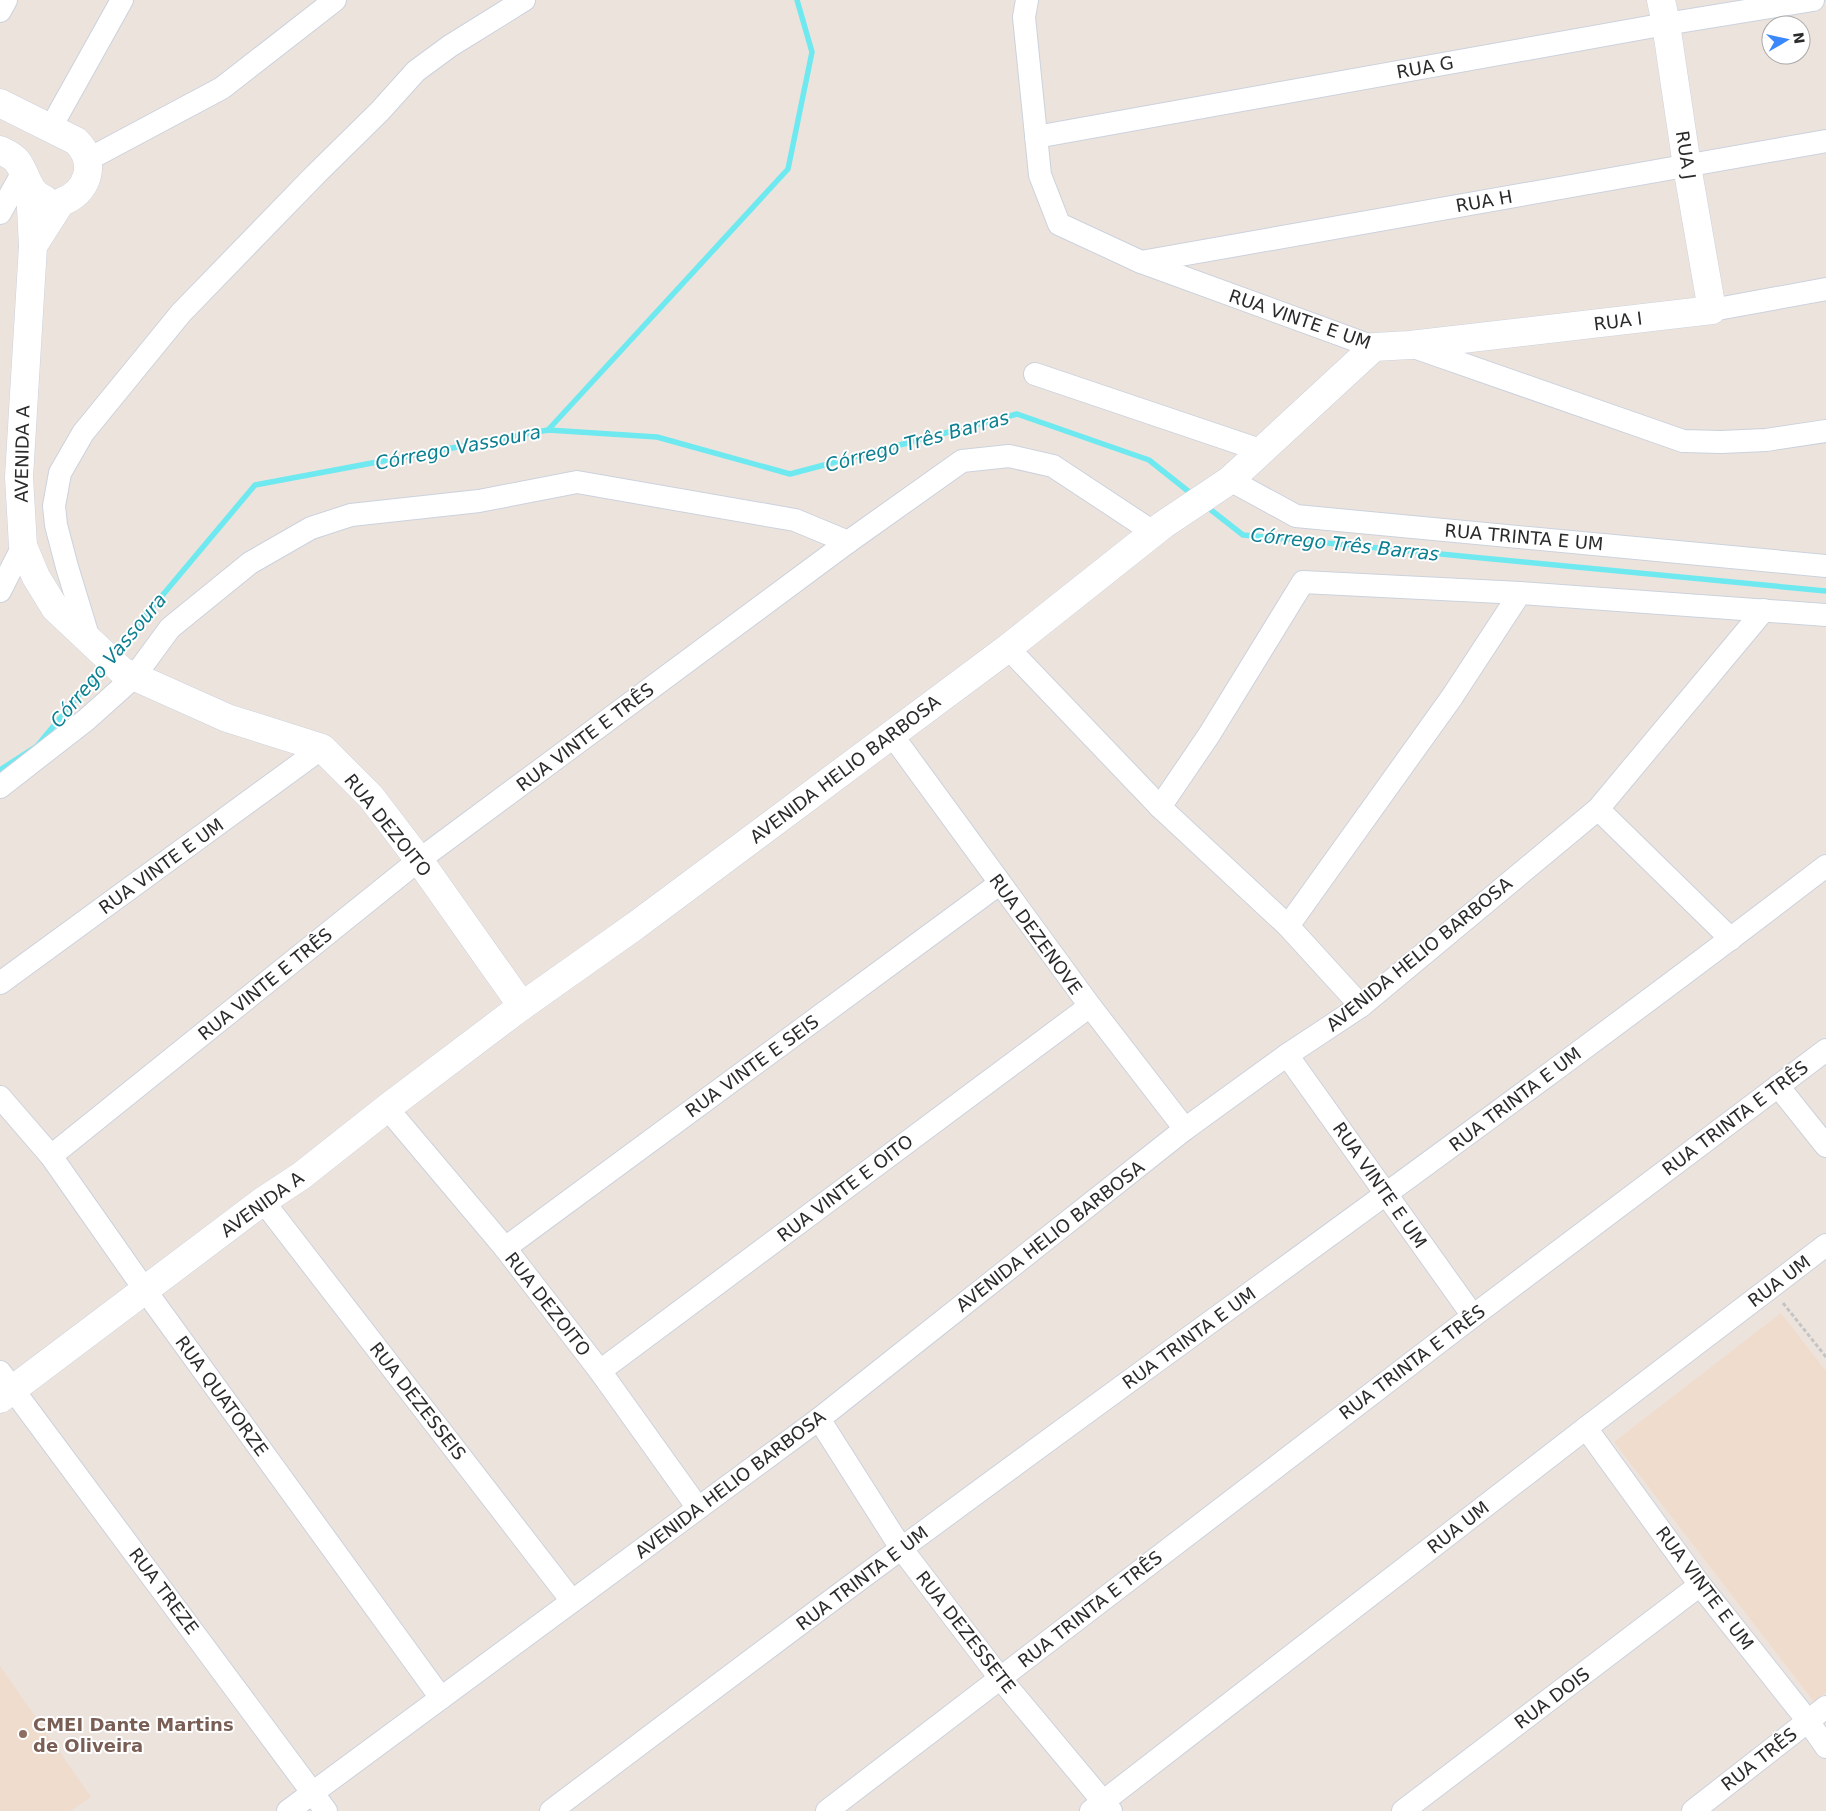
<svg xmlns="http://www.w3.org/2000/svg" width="1826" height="1811" viewBox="0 0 1826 1811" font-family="'DejaVu Sans',sans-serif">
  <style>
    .education { fill: #efdccc }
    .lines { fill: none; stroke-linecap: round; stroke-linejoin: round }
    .stream { stroke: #6fe9f0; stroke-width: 5.5 }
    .minor-casing { stroke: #cbd2dd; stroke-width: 24 }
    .tertiary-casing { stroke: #cbd2dd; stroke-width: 29 }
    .secondary-casing { stroke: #cbd2dd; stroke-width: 29 }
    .path { stroke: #c4c4c4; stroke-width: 3; stroke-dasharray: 4 2.5; stroke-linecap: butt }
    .minor { stroke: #fff; stroke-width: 22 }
    .tertiary { stroke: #fff; stroke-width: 28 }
    .secondary { stroke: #fff; stroke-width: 28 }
    .education-dot { fill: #8d6e63; stroke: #fff; stroke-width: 2 }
    .labels { text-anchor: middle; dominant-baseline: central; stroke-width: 4; stroke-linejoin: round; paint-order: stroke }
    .street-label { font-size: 18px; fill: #2b2b2b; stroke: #fff }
    .education-label { font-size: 18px; font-weight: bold; fill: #785e54; stroke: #fff; text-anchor: start }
    .water-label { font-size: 19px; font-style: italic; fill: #0c7f90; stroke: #fff }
  </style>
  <rect width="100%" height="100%" fill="#ede3dd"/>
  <!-- education -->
  <g class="education">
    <path d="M1781 1313 1826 1371V1692L1814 1702 1614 1442Z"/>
    <path d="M0 1666 91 1797 70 1811H0Z"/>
  </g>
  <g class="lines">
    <!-- stream -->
    <g class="stream">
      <path d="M548 430 788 169 812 52 797 0"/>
      <path d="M1206 506 1243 535 1826 591"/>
      <path d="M114 653 255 485 548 430 657 437 790 474 1017 414 1149 460 1193 495"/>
      <path d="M0 770 37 746 105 664"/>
    </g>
    <defs>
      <g id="minor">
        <path d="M1027 0 1024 17 1040 175 1059 224 1141 262 1374 347"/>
        <path d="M0 11 6 0"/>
        <path d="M50 129 122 0"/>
        <path d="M1036 137 1666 24 1813 0"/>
        <path d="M87 160 222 88 335 0"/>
        <path d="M0 213 23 172"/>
        <path d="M1141 262 1826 141"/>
        <path d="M1712 310 1826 289"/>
        <path d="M1411 346 1683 441 1721 442 1766 440 1826 431"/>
        <path d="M1035 374 1263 451"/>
        <path d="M1230 480 1296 516 1826 566"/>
        <path d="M0 591 23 546"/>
        <path d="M89 639 67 567 56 525 54 506 60 473 83 433 181 313 315 175 380 111 416 71 450 46 524 0"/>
        <path d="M1008 648 1160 807 1288 926 1361 1006"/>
        <path d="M892 735 1090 1006 1185 1129"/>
        <path d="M0 787 86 720 134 677 170 628 250 563 311 528 351 515 479 501 577 482 795 520 848 542"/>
        <path d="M1160 807 1209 735 1303 582 1520 593 1826 615"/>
        <path d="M1598 809 1731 939"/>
        <path d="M1288 926 1452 697 1520 593"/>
        <path d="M0 983 322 748"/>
        <path d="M1287 1055 1473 1316"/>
        <path d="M1778 1086 1826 1146"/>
        <path d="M0 1097 51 1156 145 1290 441 1698"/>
        <path d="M387 1108 505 1248 600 1371 698 1508"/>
        <path d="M51 1156 419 860 848 542 962 461 1009 456 1053 466 1153 532"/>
        <path d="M263 1201 572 1601"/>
        <path d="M505 1248 999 884"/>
        <path d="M600 1371 1090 1006"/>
        <path d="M0 1372 326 1811"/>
        <path d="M819 1419 901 1548 1000 1678 1111 1811"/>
        <path d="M1586 1428 1700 1585 1808 1721 1826 1747"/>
        <path d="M288 1811 819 1419 1185 1129 1287 1055 1361 1006 1598 809 1764 610"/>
        <path d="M551 1811C668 1723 784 1635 902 1548 1210 1320 1522 1099 1826 866"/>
        <path d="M827 1811 1473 1316 1826 1050"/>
        <path d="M1091 1811 1586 1428 1826 1245"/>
        <path d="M1403 1811 1700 1585"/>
        <path d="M1693 1811 1826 1707"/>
      </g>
      <path id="tertiary" d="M522 1006 635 926 1008 648 1163 525 1230 480 1374 347 1410 345 1712 310 1687 166 1666 24 1661 0"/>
      <g id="secondary">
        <path d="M0 103 76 141C98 162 88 193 61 202L33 246"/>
        <path d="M0 150C6 153 13 156 17 161 27 174 27 192 44 199"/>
        <path d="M0 1399 263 1201 301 1176 387 1108 522 1006 419 860 371 797 322 748 227 718 122 671 55 608 36 577 23 546 19 477 33 246 30 188"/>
      </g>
    </defs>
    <!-- minor casing -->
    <use href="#minor" class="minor-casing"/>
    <!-- tertiary casing -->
    <use href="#tertiary" class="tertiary-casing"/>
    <!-- secondary casing -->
    <use href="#secondary" class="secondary-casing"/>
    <!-- path -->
    <path class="path" d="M1783 1303 1826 1357"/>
    <!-- minor -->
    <use href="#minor" class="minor"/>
    <!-- tertiary -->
    <use href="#tertiary" class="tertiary"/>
    <!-- secondary -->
    <use href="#secondary" class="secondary"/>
  </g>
  <!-- markers -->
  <circle class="education-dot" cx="23" cy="1734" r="5"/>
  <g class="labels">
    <!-- street labels -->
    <g class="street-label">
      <text transform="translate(1425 67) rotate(-10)">RUA G</text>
      <text transform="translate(1686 155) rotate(81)">RUA J</text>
      <text transform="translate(1484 201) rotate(-10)">RUA H</text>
      <text transform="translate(1300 319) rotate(19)">RUA VINTE E UM</text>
      <text transform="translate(1618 321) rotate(-7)">RUA I</text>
      <text transform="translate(22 454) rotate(-89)">AVENIDA A</text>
      <text transform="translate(1524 537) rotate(5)">RUA TRINTA E UM</text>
      <text transform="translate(585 737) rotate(-37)">RUA VINTE E TRÊS</text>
      <text transform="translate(845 769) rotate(-37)">AVENIDA HELIO BARBOSA</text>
      <text transform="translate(388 825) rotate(51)">RUA DEZOITO</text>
      <text transform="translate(161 866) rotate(-36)">RUA VINTE E UM</text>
      <text transform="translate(1036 934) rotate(54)">RUA DEZENOVE</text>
      <text transform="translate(1419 954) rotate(-39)">AVENIDA HELIO BARBOSA</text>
      <text transform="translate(265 984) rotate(-39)">RUA VINTE E TRÊS</text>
      <text transform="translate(752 1066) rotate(-36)">RUA VINTE E SEIS</text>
      <text transform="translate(1515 1099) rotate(-37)">RUA TRINTA E UM</text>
      <text transform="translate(1735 1118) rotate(-37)">RUA TRINTA E TRÊS</text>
      <text transform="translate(1380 1185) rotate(55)">RUA VINTE E UM</text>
      <text transform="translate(845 1188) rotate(-37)">RUA VINTE E OITO</text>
      <text transform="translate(262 1204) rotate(-36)">AVENIDA A</text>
      <text transform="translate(1050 1236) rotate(-38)">AVENIDA HELIO BARBOSA</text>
      <text transform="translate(1779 1281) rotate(-37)">RUA UM</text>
      <text transform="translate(548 1304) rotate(52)">RUA DEZOITO</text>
      <text transform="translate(1189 1338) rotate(-36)">RUA TRINTA E UM</text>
      <text transform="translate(1412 1362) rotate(-37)">RUA TRINTA E TRÊS</text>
      <text transform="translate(222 1396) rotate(54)">RUA QUATORZE</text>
      <text transform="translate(418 1401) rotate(52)">RUA DEZESSEIS</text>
      <text transform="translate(730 1484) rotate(-37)">AVENIDA HELIO BARBOSA</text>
      <text transform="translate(1458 1527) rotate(-38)">RUA UM</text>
      <text transform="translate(862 1578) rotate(-37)">RUA TRINTA E UM</text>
      <text transform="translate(1705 1588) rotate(53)">RUA VINTE E UM</text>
      <text transform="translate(164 1591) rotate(53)">RUA TREZE</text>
      <text transform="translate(1090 1609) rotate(-38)">RUA TRINTA E TRÊS</text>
      <text transform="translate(966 1632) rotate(52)">RUA DEZESSETE</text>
      <text transform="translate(1552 1698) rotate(-37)">RUA DOIS</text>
      <text transform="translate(1759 1759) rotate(-38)">RUA TRÊS</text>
    </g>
    <!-- education labels -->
    <g class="education-label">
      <text x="33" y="1724">CMEI Dante Martins<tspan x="33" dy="21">de Oliveira</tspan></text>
    </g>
    <!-- water labels -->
    <g class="water-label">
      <text transform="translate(917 441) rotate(-15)">Córrego Três Barras</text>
      <text transform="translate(458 447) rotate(-11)">Córrego Vassoura</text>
      <text transform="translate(1345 544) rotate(6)">Córrego Três Barras</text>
      <text transform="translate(108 660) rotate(-50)">Córrego Vassoura</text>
    </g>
  </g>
  <!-- north arrow -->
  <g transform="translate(1786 40) rotate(81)"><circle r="24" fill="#ffffff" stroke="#aaaaaa"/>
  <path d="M0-4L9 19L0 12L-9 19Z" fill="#3b88fc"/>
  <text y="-8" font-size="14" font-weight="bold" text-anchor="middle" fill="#2b2b2b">N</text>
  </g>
</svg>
